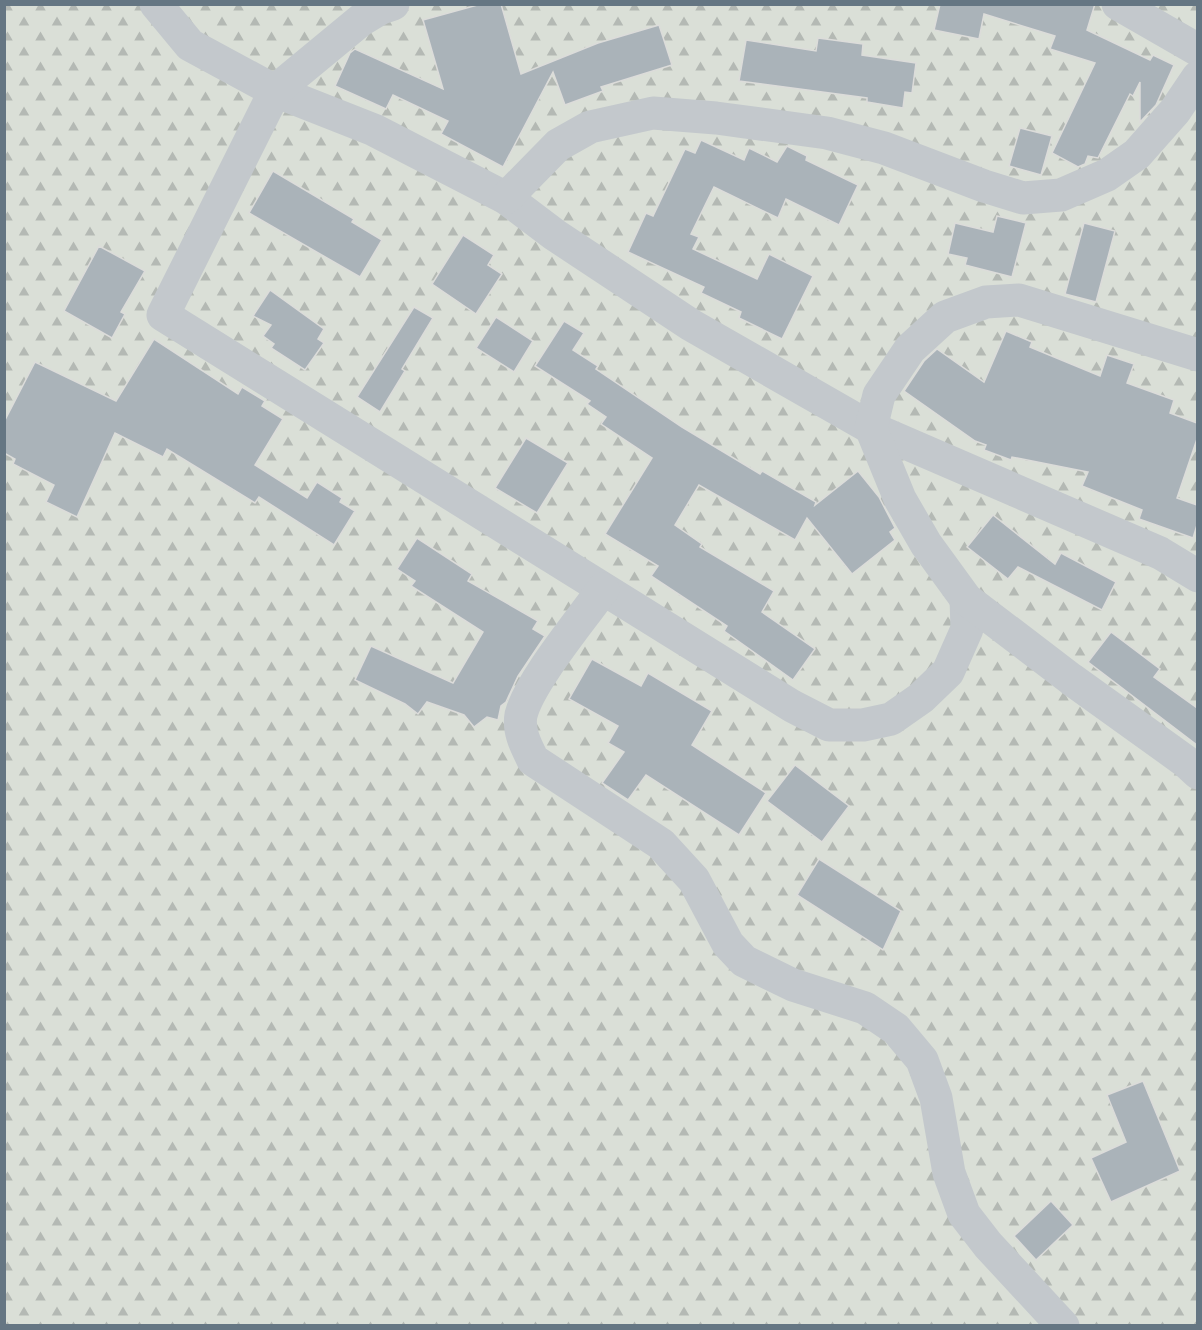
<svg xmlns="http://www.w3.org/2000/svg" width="1202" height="1330" viewBox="0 0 1202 1330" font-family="Figtree,sans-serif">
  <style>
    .forest { fill: url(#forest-firs) }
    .building { fill: #aab3b9; stroke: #dcdcda; stroke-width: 1.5 }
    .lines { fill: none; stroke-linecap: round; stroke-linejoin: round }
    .minor { stroke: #c3c8cc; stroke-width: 33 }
  </style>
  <defs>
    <pattern id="forest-firs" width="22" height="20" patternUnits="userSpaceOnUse" patternTransform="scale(1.5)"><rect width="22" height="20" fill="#dadfd7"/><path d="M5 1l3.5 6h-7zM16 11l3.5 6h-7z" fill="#b4b9b4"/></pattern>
  </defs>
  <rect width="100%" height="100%" fill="#fafaf8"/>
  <!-- forest -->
  <path class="forest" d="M5 5H1197V1325L5 1326Z"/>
  <!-- building -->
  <g class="building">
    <path d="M481 4H501L521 74 598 43 659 25 672 65 601 87 603 91 565 105 553 72 503 167 441 134 448 121 393 95 386 109 335 86 350 53 355 49 443 89 423 20Z"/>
    <path d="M940 4H1095L1087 30 1150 60 1153 55 1174 65 1156 105 1140 122V82L1133 96 1130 94 1098 158 1088 156 1085 164 1078 167 1052 153 1095 63 1050 49 1055 36 984 14 979 39 934 30Z"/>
    <path d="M818 38 863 44 862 55 916 63 912 93 905 92 903 108 867 102V98L739 81 746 40 816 51Z"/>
    <path d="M1020 128 1052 136 1041 175 1009 166Z"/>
    <path d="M701 140 744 160 749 148 777 162 787 146 807 156 806 160 858 185 839 225 786 199 778 218 714 187 691 234 699 237 693 249 757 279 769 254 813 276 782 339 739 318 741 312 701 293 704 287 628 252 646 213 653 216 685 149 695 153Z"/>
    <path d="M273 171 354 219 352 222 382 240 360 277 249 213Z"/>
    <path d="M997 216 1026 223 1012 277 965 265 967 258 948 254 955 223 993 232Z"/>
    <path d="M1084 223 1115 231 1096 302 1065 294Z"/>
    <path d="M463 235 494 255 488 265 502 274 476 314 432 284Z"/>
    <path d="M99 246 145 271 121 312 125 314 112 338 64 311Z"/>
    <path d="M270 290 324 329 318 339 324 343 305 370 271 348 274 344 263 336 271 325 253 316Z"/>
    <path d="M414 307 433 318 402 369 405 371 380 412 357 397Z"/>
    <path d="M496 317 533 341 514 372 476 348Z"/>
    <path d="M564 321 584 333 573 350 598 366 596 369 682 427 760 474 762 471 816 502 815 505 858 471 879 497 895 528 890 532 895 540 852 574 807 518 795 540 699 485 675 525 702 544 700 547 774 591 762 612 815 649 793 680 724 631 727 626 651 576 658 566 605 534 652 458 601 424 606 417 587 404 590 401 535 366Z"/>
    <path d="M1006 331 1032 342 1030 347 1100 376 1107 355 1134 364 1127 383 1174 400 1170 413 1197 423V439L1177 498 1197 505V525L1193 538 1139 519 1142 510 1082 486 1088 472 1012 457 1011 460 984 450 986 445 975 441 904 391 924 361 937 349 984 382Z"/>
    <path d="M154 339 238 394 242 387 265 401 262 406 283 419 255 465 307 498 317 482 342 498 340 502 355 511 334 545 259 497 255 503 167 449 163 457 115 433 77 517 46 502 54 485 13 464 15 459 4 453V422L35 362 116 401Z"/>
    <path d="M526 438 568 463 537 513 495 488Z"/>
    <path d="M993 515 1055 564 1061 553 1116 582 1102 610 1018 567 1008 579 967 547Z"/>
    <path d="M417 538 472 574 468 581 538 621 533 629 545 636 518 676 506 702 501 706 498 720 487 717 474 727 464 715 427 702 418 714 405 704 355 680 371 646 453 683 483 632 411 586 415 581 397 569Z"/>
    <path d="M1111 632 1160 669 1154 677 1197 708V745L1088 662Z"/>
    <path d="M592 659 641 686 648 673 712 711 692 745 766 793 739 835 646 775 628 800 602 783 624 752 608 743 618 726 569 699Z"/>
    <path d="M795 765 849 806 822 842 767 801Z"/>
    <path d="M819 859 901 911 883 950 797 895Z"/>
    <path d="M1143 1081 1180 1171 1111 1202 1091 1158 1126 1142 1107 1095Z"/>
    <path d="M1051 1201 1073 1225 1036 1260 1014 1236Z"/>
  </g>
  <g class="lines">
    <!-- minor -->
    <g class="minor">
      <path d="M156 4 190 45 275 91 374 130 506 198 555 235 691 325 871 428 1160 553 1198 576"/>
      <path d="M393 4 381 8 361 20 275 91 163 315 792 706 829 725H863L891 719 921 698 948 672 967 629 966 599"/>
      <path d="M1118 4 1198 50"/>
      <path d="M506 198 558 145 590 127 653 113 716 118 827 133 884 148 984 186 1023 198 1061 195 1107 175 1137 154 1175 111 1198 77"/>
      <path d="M1198 355 1019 300 986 302 945 317 910 349 879 395 871 428 900 499 926 544 966 599 1071 679 1185 761 1198 773"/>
      <path d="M603 589C582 619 529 682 521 715 518 731 526 746 533 760L661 844 694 880 728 944 744 961 793 985 865 1008 896 1029 922 1060 936 1098 949 1173 964 1214 988 1245 1063 1326"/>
    </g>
  </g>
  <!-- border -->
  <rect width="1202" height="1330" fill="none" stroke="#657683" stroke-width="12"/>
</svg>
